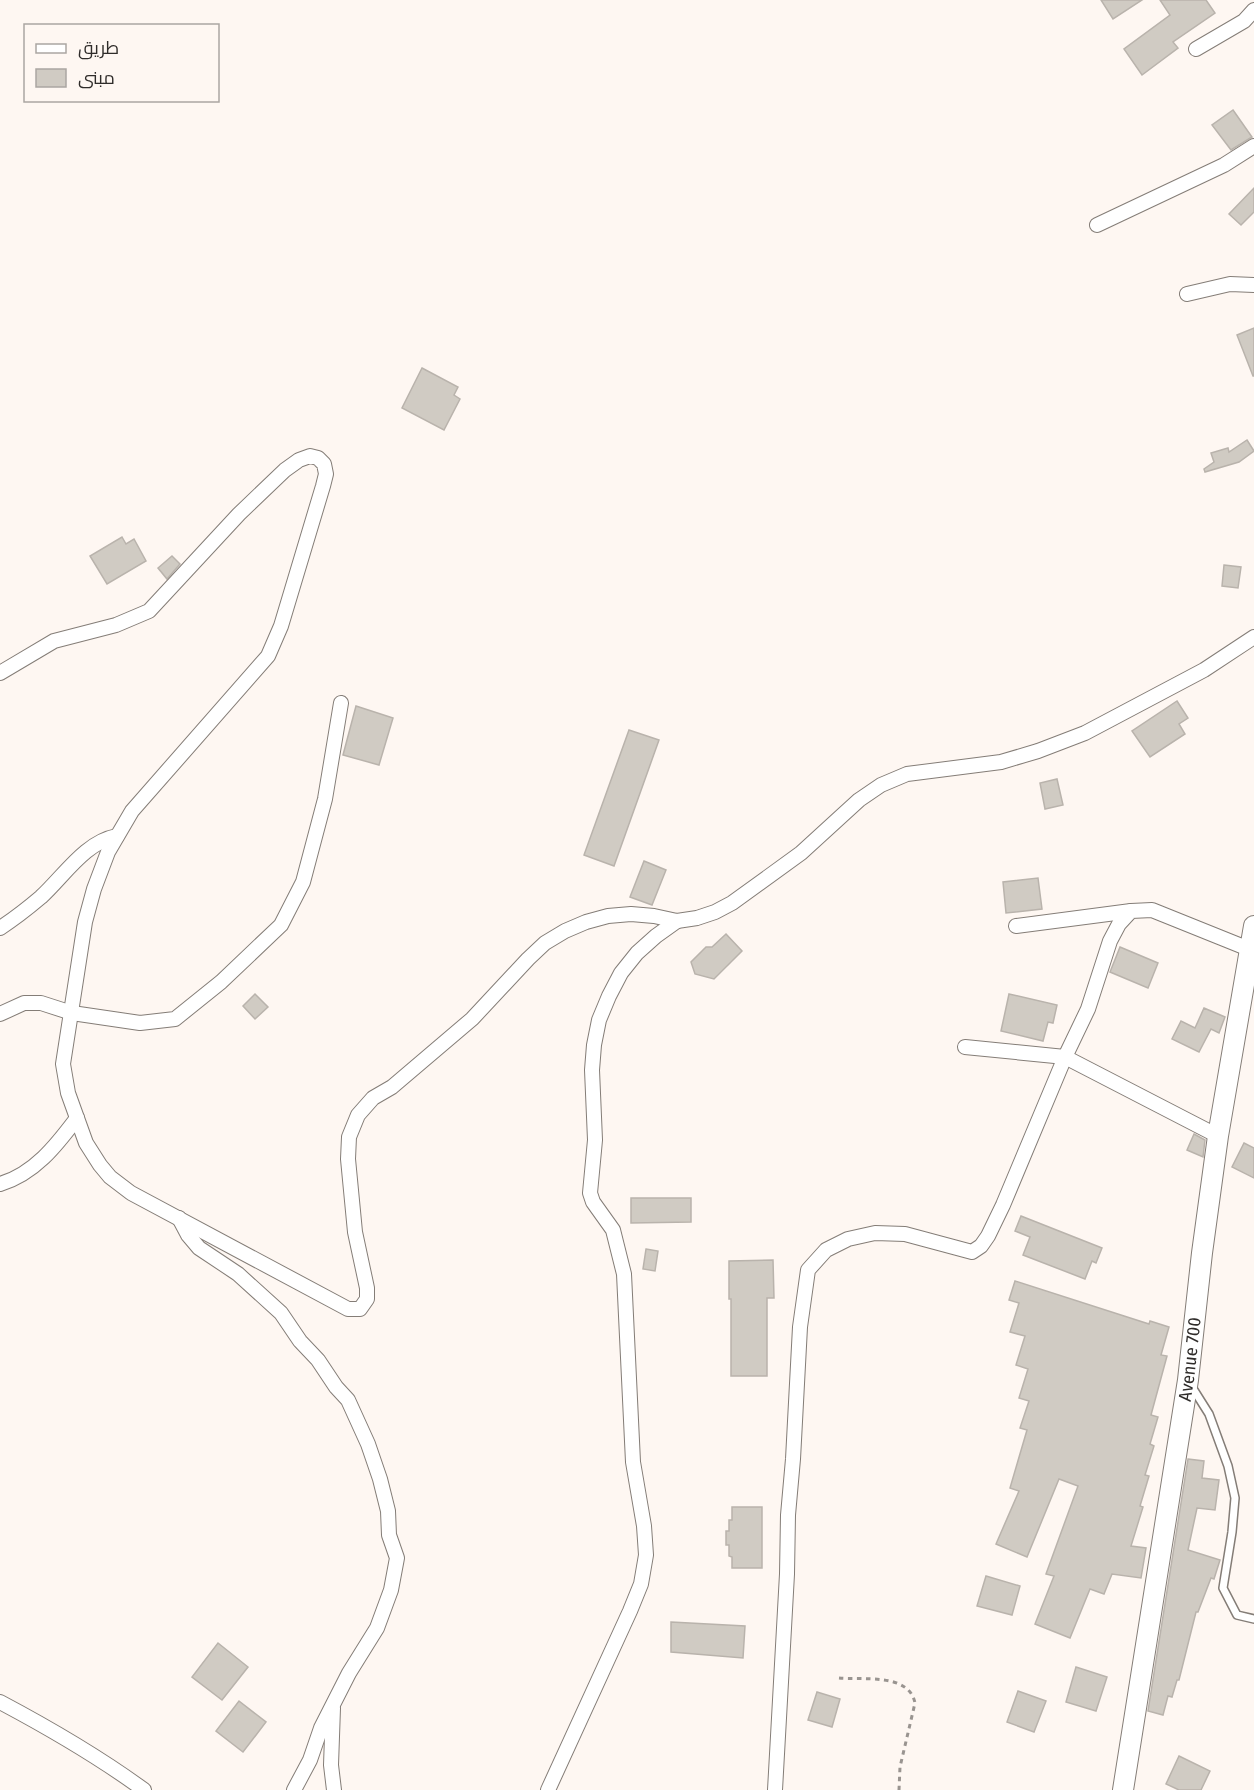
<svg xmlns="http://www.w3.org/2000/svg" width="1254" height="1790" viewBox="0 0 1254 1790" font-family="'Fira Sans Condensed',Cairo,sans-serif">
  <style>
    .building { fill: #d0cbc3; stroke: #b9b3ac; stroke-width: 1.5 }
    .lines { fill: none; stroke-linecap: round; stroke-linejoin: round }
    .lane-casing { stroke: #847d77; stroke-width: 10 }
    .street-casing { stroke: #847d77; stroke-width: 16 }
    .secondary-casing { stroke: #847d77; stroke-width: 22 }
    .path { stroke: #999490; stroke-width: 3; stroke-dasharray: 4.5 4.5; stroke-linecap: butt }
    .lane { stroke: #fff; stroke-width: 7 }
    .street { stroke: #fff; stroke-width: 14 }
    .secondary { stroke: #fff; stroke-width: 20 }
    .labels { text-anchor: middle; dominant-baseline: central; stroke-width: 4.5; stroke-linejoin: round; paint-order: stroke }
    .street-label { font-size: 18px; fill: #2f2c2a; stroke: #fef7f2 }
  </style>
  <rect width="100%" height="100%" fill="#fef7f2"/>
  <!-- building -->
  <g class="building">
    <path d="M1101 0H1142L1113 19Z"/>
    <path d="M1160 0H1206L1215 13 1173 42 1178 48 1142 75 1124 49 1170 15Z"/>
    <path d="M1233 110 1252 137 1231 150 1212 125Z"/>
    <path d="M1254 188V212L1241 225 1229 214Z"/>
    <path d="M1254 328V376H1253L1237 335Z"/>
    <path d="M422 368 458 387 454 395 460 399 444 430 402 408Z"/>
    <path d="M1247 440 1254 451 1239 462 1205 472 1204 469 1214 462 1211 453 1228 448 1229 452Z"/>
    <path d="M122 537 126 544 134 539 146 561 107 584 90 556Z"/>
    <path d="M172 556 180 564 167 579 158 568Z"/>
    <path d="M1224 565 1241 567 1238 588 1222 586Z"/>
    <path d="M1177 701 1188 718 1179 724 1185 734 1150 757 1132 731Z"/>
    <path d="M356 706 393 718 379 765 343 755Z"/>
    <path d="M629 730 659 740 614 866 584 855Z"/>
    <path d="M1057 779 1063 805 1045 809 1040 783Z"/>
    <path d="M644 861 666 870 652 905 630 897Z"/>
    <path d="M1038 878 1042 909 1006 913 1003 882Z"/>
    <path d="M726 934 742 951 714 979 695 974 691 962 706 947H712Z"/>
    <path d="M1120 947 1158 963 1148 988 1110 972Z"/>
    <path d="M255 994 268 1007 255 1019 243 1006Z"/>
    <path d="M1009 994 1057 1005 1053 1023 1048 1022 1043 1041 1001 1031Z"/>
    <path d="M1204 1008 1225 1017 1219 1033 1211 1029 1199 1052 1172 1039 1181 1021 1195 1028Z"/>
    <path d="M1194 1134 1205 1140 1203 1157 1187 1150Z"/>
    <path d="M1244 1143 1254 1148V1178L1232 1167Z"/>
    <path d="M631 1198H691V1222L631 1223Z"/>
    <path d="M1021 1216 1102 1248 1096 1263 1092 1261 1085 1279 1023 1255 1030 1237 1015 1231Z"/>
    <path d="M646 1249 658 1251 655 1271 643 1269Z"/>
    <path d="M773 1260 774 1298H767V1376H731V1299H729V1261Z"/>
    <path d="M1015 1281 1149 1324 1150 1321 1169 1327 1161 1355 1167 1356 1151 1415 1158 1417 1150 1444 1154 1446 1145 1475 1149 1476 1140 1506 1143 1507 1131 1546 1146 1548 1141 1578 1112 1574 1104 1594 1090 1589 1070 1638 1035 1624 1054 1576 1046 1574 1078 1486 1059 1479 1027 1557 996 1544 1019 1491 1010 1488 1027 1430 1020 1428 1029 1401 1019 1398 1028 1369 1016 1365 1025 1336 1010 1332 1019 1303 1009 1300Z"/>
    <path d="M1188 1459 1204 1461 1202 1478 1219 1480 1215 1510 1197 1508 1188 1550 1220 1560 1214 1579 1211 1578 1198 1612H1196L1179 1680H1177L1172 1697 1168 1696 1163 1715 1148 1711Z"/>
    <path d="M732 1507H762V1568H732V1557L729 1556V1545H726V1531H729V1520H732Z"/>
    <path d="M986 1576 1020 1586 1012 1615 977 1606Z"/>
    <path d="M671 1622 745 1626 743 1658 671 1652Z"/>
    <path d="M218 1643 248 1667 222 1700 192 1677Z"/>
    <path d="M1076 1667 1107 1677 1096 1711 1066 1702Z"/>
    <path d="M1018 1691 1046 1701 1034 1732 1007 1722Z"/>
    <path d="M817 1692 840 1699 832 1727 808 1720Z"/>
    <path d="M239 1701 266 1722 243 1752 216 1731Z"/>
    <path d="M1179 1756 1210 1771 1201 1790H1179L1166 1784Z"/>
  </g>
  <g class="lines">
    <defs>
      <path id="lane" d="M1192 1387 1209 1414 1228 1466 1235 1498 1232 1532 1223 1588 1237 1615 1254 1619"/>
      <g id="street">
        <path d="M1196 49 1244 21 1254 10"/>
        <path d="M1097 225 1224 165 1254 146"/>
        <path d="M1187 294 1230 284 1254 285"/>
        <path d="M0 673 54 641 116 625 149 611 239 514 285 470 299 460 310 456 318 458 324 464 326 474 323 486 281 626 268 656 132 811 108 852 94 889 85 922 63 1064 68 1093 86 1143 100 1165 110 1177 131 1193 348 1309H360L367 1299V1288L355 1232 348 1159 349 1137 358 1115 373 1098 392 1087 472 1019 528 959 545 943 565 931 586 922 608 916 631 914 654 916 677 921 697 918 715 912 732 903 801 853 859 800 881 785 907 774 1001 762 1038 751 1085 733 1204 670 1254 637"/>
        <path d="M1016 926 1131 911"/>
        <path d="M0 928C14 919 28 908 41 897 64 876 85 842 117 836"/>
        <path d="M0 1014 24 1003H41L72 1013 140 1023 175 1019 221 982 281 925 303 882 325 799 341 703"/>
        <path d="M965 1047 1065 1057 1218 1136"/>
        <path d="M0 1184C34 1174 56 1146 77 1118"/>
        <path d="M179 1218 188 1235 199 1248 238 1274 281 1313 300 1341 318 1360 336 1387 348 1400 368 1444 380 1479 388 1511 389 1535 397 1558 391 1590 377 1628 349 1673 321 1728 310 1760 294 1790"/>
        <path d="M0 1702C49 1728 99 1757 144 1790"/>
        <path d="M333 1708 331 1765 334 1790"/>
        <path d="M548 1790 630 1611 641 1584 646 1555 644 1526 633 1462 624 1274 613 1230 593 1202 590 1193 595 1140 592 1070 594 1045 599 1020 609 996 621 973 637 953 656 936 677 921"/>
        <path d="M775 1790 787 1574 788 1515 793 1459 800 1327 808 1270 826 1250 848 1239 875 1233 905 1234 972 1252 981 1246 988 1236 1003 1205 1065 1057 1088 1009 1110 941 1119 924 1131 911 1152 910 1249 949"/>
      </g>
      <g id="secondary">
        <path id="s1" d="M1123 1790 1188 1380 1202 1253 1218 1136 1254 926"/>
      </g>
    </defs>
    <!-- lane casing -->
    <use href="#lane" class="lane-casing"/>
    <!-- street casing -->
    <use href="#street" class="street-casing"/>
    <!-- secondary casing -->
    <use href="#secondary" class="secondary-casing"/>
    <!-- path -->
    <path class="path" d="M839 1678C864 1680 909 1673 915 1703L900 1767 899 1790"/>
    <!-- lane -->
    <use href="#lane" class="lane"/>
    <!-- street -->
    <use href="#street" class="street"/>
    <!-- secondary -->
    <use href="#secondary" class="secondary"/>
  </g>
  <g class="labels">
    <!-- street labels -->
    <g class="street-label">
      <text stroke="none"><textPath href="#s1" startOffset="436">Avenue 700</textPath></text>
    </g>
  </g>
  <!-- legend -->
  <rect x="24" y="24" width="195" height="78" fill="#fef7f2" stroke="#aba6a2" stroke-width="1.5"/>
  <rect x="36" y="44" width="30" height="9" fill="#ffffff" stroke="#aba6a2" stroke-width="1.5"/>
  <text x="78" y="54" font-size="18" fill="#2f2c2a">طريق</text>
  <rect x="36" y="69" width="30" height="18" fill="#d0cbc3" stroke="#aba6a2" stroke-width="1.5"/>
  <text x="78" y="84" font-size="18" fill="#2f2c2a">مبنى</text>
</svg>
